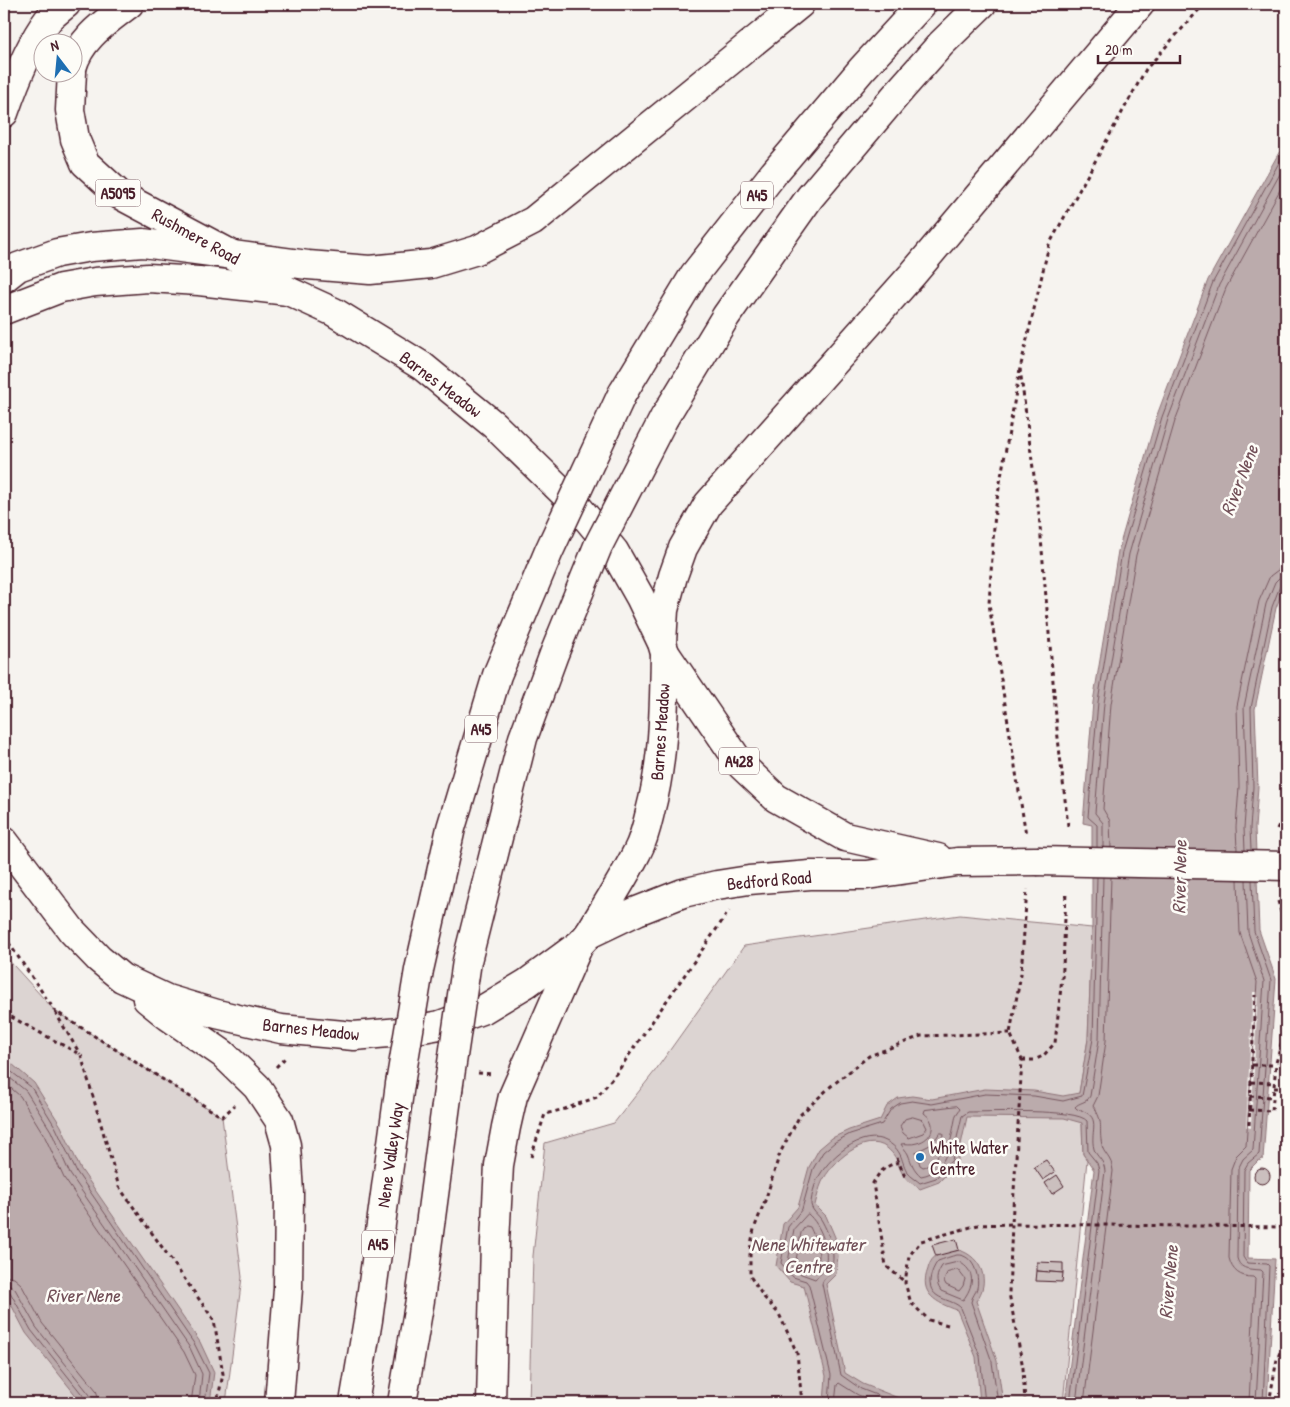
<svg xmlns="http://www.w3.org/2000/svg" width="1290" height="1407" viewBox="0 0 1290 1407" font-family="'Patrick Hand',sans-serif">
  <style>
    .green { fill: #dcd4d2; stroke: #937a7e }
    .water { fill: #bbabac; stroke: #8e7378 }
    .pier { fill: #f6f3ef }
    .lines { fill: none; stroke-linecap: round; stroke-linejoin: round }
    .shore { stroke: #77575f; stroke-width: 1 }
    .building { fill: #cbbfbe; stroke: #4a1f2b }
    .primary-casing { stroke: #4a1f2b; stroke-width: 31 }
    .trunk-casing { stroke: #4a1f2b; stroke-width: 31 }
    .path { stroke: #4a1f2b; stroke-width: 3; stroke-dasharray: 4 4; stroke-linecap: butt }
    .primary { stroke: #fdfcf7; stroke-width: 28 }
    .trunk { stroke: #fdfcf7; stroke-width: 28 }
    .trunk-bridge-casing { stroke: #4a1f2b; stroke-width: 31; stroke-linecap: butt }
    .trunk-bridge { stroke: #fdfcf7; stroke-width: 28 }
    .poi-dot { fill: #1f6fb2; stroke: #fdfcf7; stroke-width: 2 }
    .labels { text-anchor: middle; dominant-baseline: central; stroke-width: 5; stroke-linejoin: round; paint-order: stroke }
    .shield { fill: #fdfcf7; stroke: #806168; stroke-width: 1 }
    .shield-label { font-size: 16px; font-weight: bold; fill: #4a1f2b }
    .street-label { font-size: 18px; fill: #4a1f2b; stroke: #fdfcf7 }
    .poi-label { font-size: 18px; fill: #4a1f2b; stroke: #fdfcf7; text-anchor: start }
    .water-label { font-size: 19px; font-style: italic; fill: #725058; stroke: #fdfcf7 }
  </style>
  <rect width="100%" height="100%" fill="#f6f3ef"/>
  <filter id="ink" filterUnits="userSpaceOnUse"><feTurbulence type="fractalNoise" baseFrequency=".02" numOctaves="2"/><feDisplacementMap in="SourceGraphic" scale="10" xChannelSelector="R" yChannelSelector="G"/><feConvolveMatrix kernelMatrix="1 2 1 2 8 2 1 2 1" color-interpolation-filters="sRGB"/></filter>
  <g filter="url(#ink)">
    <!-- green -->
    <g class="green">
      <path d="M960 915 1092 928 1088 1039 1079 1093 1082 1122 1083 1154 1087 1160 1063 1403H529L533 1256 545 1143 614 1123 655 1071 744 946Z"/>
      <path d="M4 955 55 1011 222 1117 242 1277 226 1403H4Z"/>
    </g>
    <!-- water -->
    <g class="water">
      <path d="M1286 140V582L1276 608 1255 709 1258 787 1255 828 1259 930 1276 979 1263 1159 1258 1161 1249 1170 1248 1258 1275 1259 1267 1403H1065L1094 1170 1083 1154 1082 1123 1064 1118 967 1117 957 1163 939 1182 920 1189C916 1185 908 1182 905 1177 896 1166 901 1160 887 1148 865 1131 831 1163 822 1182 819 1189 817 1197 815 1205L826 1216 835 1237 838 1256 836 1274 826 1284 845 1373 863 1384 906 1401V1403H824L826 1376 804 1286 790 1282 776 1266 783 1224 798 1207 809 1167 819 1149 832 1138 849 1130 880 1120 887 1106 898 1098 912 1096 932 1099 985 1089 1034 1091 1063 1096 1079 1093 1088 1039 1092 928V825L1083 823 1093 702 1118 551 1157 415 1208 280Z"/>
      <path d="M4 1060 12 1064 34 1083 61 1126 80 1168 200 1342 214 1372 210 1403H82L26 1333 4 1291Z"/>
      <path d="M959 1250C982 1257 991 1282 976 1301L997 1361 1003 1403H980L976 1357 957 1310C937 1303 918 1294 928 1269 929 1264 932 1258 936 1256 942 1252 952 1252 959 1250Z"/>
    </g>
    <!-- pier -->
    <path class="pier" d="M1253 992H1258L1251 1128 1246 1127Z"/>
    <g class="lines">
      <!-- shore -->
      <g class="shore">
        <path d="M1097 847V825L1088 817 1098 702 1122 552 1162 417 1213 282 1286 150"/>
        <path d="M1103 847V823L1095 813 1104 703 1129 554 1168 419 1219 285 1286 163"/>
        <path d="M1111 847 1110 821 1103 809 1111 704 1136 555 1175 421 1226 288 1286 179"/>
        <path d="M1237 850 1236 827 1239 787 1237 706 1259 601 1270 576 1278 570 1286 569"/>
        <path d="M1245 850 1244 828 1247 787 1244 707 1266 604 1275 582 1279 578 1286 576"/>
        <path d="M1251 850 1250 828 1253 787 1251 708 1272 607 1280 586 1286 583"/>
        <path d="M1238 880 1240 933 1257 982 1246 1146 1236 1156 1231 1169 1229 1258C1232 1271 1240 1277 1253 1277L1255 1279 1249 1403"/>
        <path d="M1246 880 1248 932 1264 981 1253 1150 1243 1159 1238 1169 1237 1258C1240 1270 1250 1269 1261 1270L1263 1272 1256 1403"/>
        <path d="M1252 880 1254 931 1271 980 1259 1154 1248 1163 1244 1170 1243 1257 1247 1263 1267 1264 1269 1266 1263 1403"/>
        <path d="M4 1066 31 1087 56 1128 76 1171 195 1345 209 1373 205 1403"/>
        <path d="M4 1073 26 1091 51 1131 70 1174 190 1348 202 1374 199 1403"/>
        <path d="M4 1082 20 1096 44 1135 64 1178 184 1352 195 1375 191 1403"/>
        <path d="M957 1106 960 1109 956 1115C951 1137 949 1172 921 1176 913 1169 912 1164 908 1154 906 1150 903 1148 901 1144 906 1143 911 1145 917 1143 933 1139 938 1123 924 1113L925 1110Z"/>
        <path d="M913 1117 923 1120 927 1128 923 1133 909 1138 903 1133 900 1126 905 1119Z"/>
        <path d="M940 1133H943L944 1135C941 1147 938 1165 923 1167L920 1165 916 1152 932 1144Z"/>
        <path d="M808 1214C821 1225 830 1250 825 1267 824 1272 818 1276 815 1279L796 1272 788 1262 794 1229Z"/>
        <path d="M806 1226 810 1227C815 1238 825 1259 814 1269L801 1265 796 1260 801 1233Z"/>
        <path d="M959 1262C977 1271 973 1287 963 1300L941 1291C935 1282 936 1275 942 1266Z"/>
        <path d="M958 1270 965 1279 963 1286 959 1291 946 1285 944 1281 947 1273Z"/>
        <path d="M4 1276 14 1278 21 1284 42 1323 96 1390 100 1403"/>
        <path d="M4 1284 10 1285 15 1289 36 1327 90 1395 92 1403"/>
        <path d="M4 1290 10 1292 31 1330 85 1398 86 1403"/>
        <path d="M829 1403 831 1375 809 1285 806 1281 793 1277 781 1263 788 1227 802 1209 813 1169 823 1152 835 1142 850 1134 882 1124 891 1109 900 1103 912 1101 932 1104 985 1094 1034 1096 1063 1101 1082 1096 1093 1039 1097 877"/>
        <path d="M835 1403 837 1385 839 1383 858 1395 880 1403"/>
        <path d="M897 1403 861 1389 841 1375 822 1284C823 1278 828 1277 830 1272 832 1269 833 1261 833 1257 833 1245 828 1232 822 1221 819 1215 810 1210 811 1202 812 1195 814 1186 817 1180 827 1159 862 1127 888 1142 904 1152 900 1161 908 1173 911 1177 917 1180 920 1183L936 1178 952 1160 962 1116 968 1112C989 1112 1077 1108 1087 1121L1088 1152 1097 1163 1099 1170 1070 1403"/>
        <path d="M985 1403 980 1356 961 1308C952 1298 929 1301 930 1280 931 1273 934 1266 938 1261 944 1259 951 1256 957 1255 973 1254 980 1276 977 1288 976 1293 972 1296 971 1302L992 1362 998 1403"/>
        <path d="M1076 1403 1105 1171C1104 1159 1096 1157 1094 1149 1089 1130 1104 1116 1077 1109L1075 1107C1079 1102 1087 1103 1090 1096L1099 1040 1103 877"/>
        <path d="M1084 1403 1113 1171C1112 1157 1103 1154 1102 1145 1098 1128 1105 1123 1093 1106L1098 1096 1106 1041 1111 877"/>
      </g>
    </g>
    <!-- building -->
    <g class="building">
      <path d="M1046 1160 1055 1172 1043 1180 1034 1167Z"/>
      <circle cx="1262" cy="1176" r="8"/>
      <path d="M1057 1175 1064 1186 1052 1194 1045 1183Z"/>
      <path d="M956 1239 959 1250 936 1256 932 1245Z"/>
      <path d="M1037 1262 1063 1263V1273L1037 1271Z"/>
      <path d="M1037 1271 1063 1273 1062 1282 1036 1281Z"/>
    </g>
    <g class="lines">
      <defs>
        <g id="primary">
          <path d="M72 68C80 38 106 22 129 4"/>
          <path d="M72 72 70 110 75 139 85 163 120 195 229 253 288 291"/>
          <path d="M4 113C14 84 30 44 48 20 53 14 60 9 66 4"/>
        </g>
        <g id="trunk">
          <path d="M4 278 18 267 57 253 91 247 143 243 308 265 370 270 431 264 477 250 533 221 800 4"/>
          <path d="M4 310 61 288 95 282 148 278 199 281 288 291 334 312 422 366 494 425 576 505 614 551 640 597 662 643 665 653C664 706 664 760 650 812 647 825 644 839 637 852 623 880 605 907 589 934L580 944 527 983 484 1009 440 1025 400 1032 354 1036 281 1029 217 1014 167 999 122 978 99 959 72 931 4 841"/>
          <path d="M622 394 694 275 774 173 862 69 922 4"/>
          <path d="M664 418 726 316 810 197 902 88 941 44 982 4"/>
          <path d="M662 642 664 610 673 576 683 548 708 504 912 275 1140 4"/>
          <path d="M665 653 742 766 776 798 845 837 938 858"/>
          <path d="M589 934 637 911 683 893 717 885 749 880 810 875H867L957 862 1037 861"/>
          <path d="M147 999 168 1016 223 1054 257 1087 279 1120 286 1145 289 1193 288 1289 279 1403"/>
          <path d="M354 1403 368 1320 400 1084"/>
          <path d="M402 1403 420 1300 448 1090"/>
          <path d="M491 1403 495 1242 499 1165 506 1127 513 1096 579 945"/>
        </g>
      </defs>
      <!-- primary casing -->
      <use href="#primary" class="primary-casing"/>
      <!-- trunk casing -->
      <use href="#trunk" class="trunk-casing"/>
      <!-- path -->
      <g class="path">
        <path d="M1020 369 995 511 989 604 1026 835"/>
        <path d="M1068 826 1057 729 1039 514 1020 369 1049 245 1146 69 1204 4"/>
        <path d="M1277 829 1286 809"/>
        <path d="M1278 901 1282 916 1286 921"/>
        <path d="M4 936 55 1011 222 1117 235 1105"/>
        <path d="M55 1012 80 1054"/>
        <path d="M4 1013 81 1055 119 1187 214 1320 223 1374 217 1403"/>
        <path d="M1022 1060H1034L1043 1056 1055 1043 1063 968 1066 892"/>
        <path d="M1252 1065H1276"/>
        <path d="M276 1067 286 1057"/>
        <path d="M478 1073 492 1074"/>
        <path d="M1251 1082 1274 1083"/>
        <path d="M1274 1088H1286"/>
        <path d="M1250 1096 1273 1097"/>
        <path d="M1249 1110 1272 1111 1276 1063 1286 1026"/>
        <path d="M1249 1125 1255 995"/>
        <path d="M531 1157 545 1114 565 1109 597 1097 618 1071 729 911"/>
        <path d="M897 1158 905 1177"/>
        <path d="M899 1162C885 1166 880 1171 873 1183L886 1266 905 1282"/>
        <path d="M948 1325 929 1320 911 1303 905 1283 909 1256 921 1241 978 1225 1012 1224 1022 1060 1010 1033 1021 974 1027 889"/>
        <path d="M802 1403 797 1353 779 1314 763 1296 750 1276V1250L754 1229 766 1198 780 1153 800 1115 830 1087 869 1056 921 1036 1010 1033"/>
        <path d="M1025 1403 1023 1368 1009 1293 1012 1224 1286 1227"/>
        <path d="M1269 1403 1277 1359 1286 1339"/>
      </g>
      <!-- primary -->
      <use href="#primary" class="primary"/>
      <!-- trunk -->
      <use href="#trunk" class="trunk"/>
      <defs>
        <g id="trunk-bridge">
          <path d="M1037 861 1286 866"/>
          <path d="M400 1084 419 970 451 828 497 675 549 551 622 394"/>
          <path d="M448 1090 467 961 523 738 554 654 598 546 664 418"/>
        </g>
      </defs>
      <!-- trunk-bridge casing -->
      <use href="#trunk-bridge" class="trunk-bridge-casing"/>
      <!-- trunk-bridge -->
      <use href="#trunk-bridge" class="trunk-bridge"/>
    </g>
  </g>
  <!-- markers -->
  <circle class="poi-dot" cx="920" cy="1157" r="5"/>
  <g class="labels">
    <!-- shield labels -->
    <g class="shield">
      <rect x="95.5" y="179.5" width="45" height="27" rx="4"/>
      <rect x="741" y="181.5" width="32" height="27" rx="4"/>
      <rect x="465" y="715.5" width="32" height="27" rx="4"/>
      <rect x="719" y="747.5" width="40" height="27" rx="4"/>
      <rect x="362" y="1230.5" width="32" height="27" rx="4"/>
    </g>
    <g class="shield-label">
      <text x="118" y="193">A5095</text>
      <text x="757" y="195">A45</text>
      <text x="481" y="729">A45</text>
      <text x="739" y="761">A428</text>
      <text x="378" y="1244">A45</text>
    </g>
    <!-- street labels -->
    <g class="street-label">
      <text transform="translate(196 236) rotate(29)">Rushmere Road</text>
      <text transform="translate(441 384) rotate(37)">Barnes Meadow</text>
      <text transform="translate(660 732) rotate(-86)">Barnes Meadow</text>
      <text transform="translate(769 880) rotate(-5)">Bedford Road</text>
      <text transform="translate(311 1029) rotate(6)">Barnes Meadow</text>
      <text transform="translate(390 1155) rotate(-82)">Nene Valley Way</text>
    </g>
    <!-- poi labels -->
    <g class="poi-label">
      <text x="930" y="1147">White Water<tspan x="930" dy="21">Centre</tspan></text>
    </g>
    <!-- water labels -->
    <g class="water-label">
      <text transform="translate(1239 480) rotate(-69)">River Nene</text>
      <text transform="translate(1179 877) rotate(-89)">River Nene</text>
      <text x="808" y="1244">Nene Whitewater<tspan x="808" dy="22">Centre</tspan></text>
      <text transform="translate(1168 1282) rotate(-85)">River Nene</text>
      <text x="83" y="1295">River Nene</text>
    </g>
  </g>
  <!-- margin -->
  <rect width="1290" height="1407" fill="none" stroke="#fdfcf7" stroke-width="20"/>
  <rect x="10" y="10" width="1270" height="1387" fill="none" stroke="#4a1f2b" stroke-width="2" filter="url(#ink)"/>
  <!-- north arrow -->
  <g transform="translate(58 58) rotate(344)"><circle r="24" fill="#fdfcf7" stroke="#b5a4a5"/>
  <path d="M0-4L9 19L0 12L-9 19Z" fill="#1f6fb2"/>
  <text y="-8" font-size="14" font-weight="bold" text-anchor="middle" fill="#4a1f2b">N</text>
  </g>
  <!-- scale -->
  <path d="M1098 55v8h82v-8" fill="none" stroke="#4a1f2b" stroke-width="2.5"/>
  <text x="1105" y="55" font-size="15" fill="#4a1f2b" stroke="#fdfcf7" stroke-width="4" paint-order="stroke">20 m</text>
</svg>
